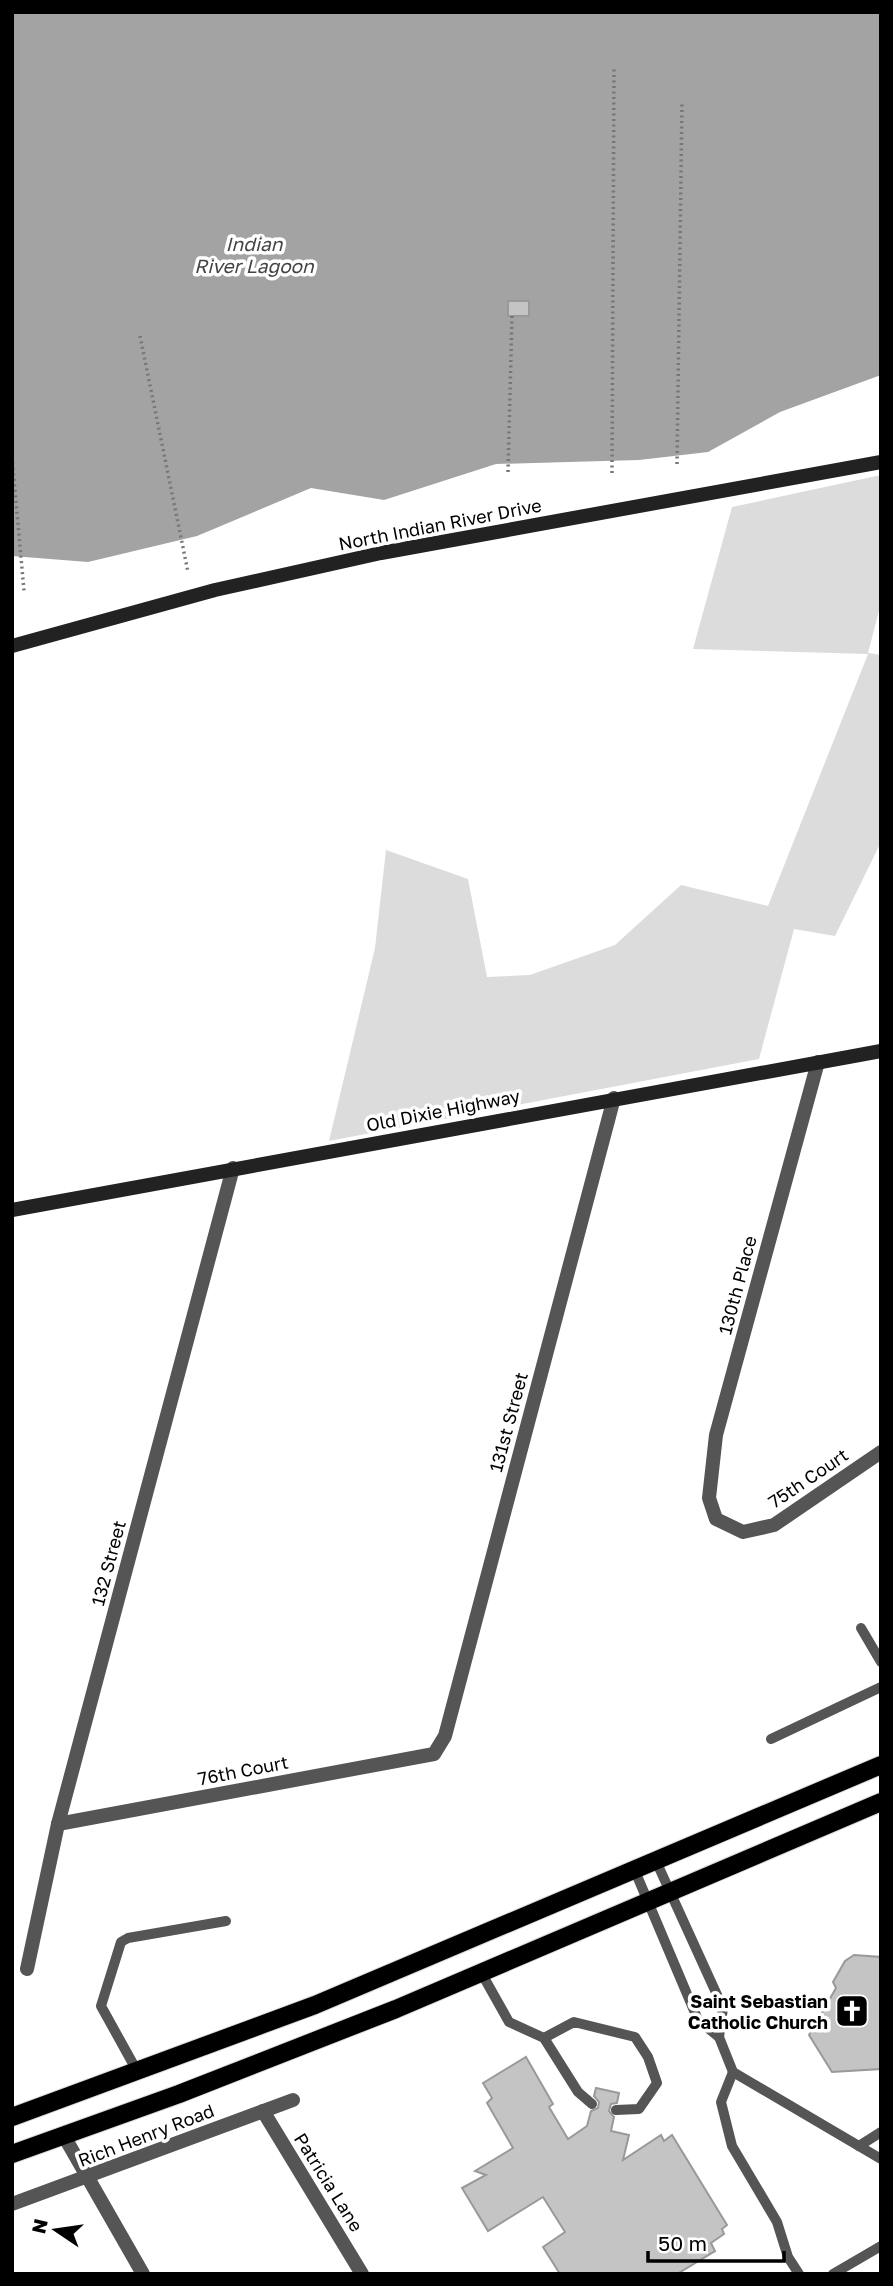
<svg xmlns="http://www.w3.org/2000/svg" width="893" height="2286" viewBox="0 0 893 2286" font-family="'Golos Text',sans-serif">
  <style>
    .green { fill: #dcdcdc }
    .water { fill: #a3a3a3 }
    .building { fill: #c4c4c4; stroke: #999; stroke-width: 2 }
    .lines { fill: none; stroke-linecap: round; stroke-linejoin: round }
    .primary-casing { stroke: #dbdbdb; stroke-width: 20 }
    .path { stroke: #777; stroke-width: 3.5; stroke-dasharray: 2 3.5; stroke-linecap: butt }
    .lane { stroke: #555; stroke-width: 10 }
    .street { stroke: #555; stroke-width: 14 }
    .secondary { stroke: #222; stroke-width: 14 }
    .primary { stroke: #000; stroke-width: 18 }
    .labels { text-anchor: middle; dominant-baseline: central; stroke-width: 7; stroke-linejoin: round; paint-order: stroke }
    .street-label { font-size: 18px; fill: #000; stroke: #fff }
    .poi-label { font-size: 18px; font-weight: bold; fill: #000; stroke: #fff; text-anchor: end }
    .water-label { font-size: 19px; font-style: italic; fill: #444; stroke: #fff }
  </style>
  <rect width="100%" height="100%" fill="#fff"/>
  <!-- green -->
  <path class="green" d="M881 475V603L868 653 881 655V842L835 936 794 929 759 1059 329 1141 375 948 386 850 468 879 487 977 530 975 615 945 681 885 768 906 868 654 693 649 732 507Z"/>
  <!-- water -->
  <path class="water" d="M12 12H881V375L780 412 708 452 639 460 496 464 384 500 311 488 197 536 88 562 12 556Z"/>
  <!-- building -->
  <g class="building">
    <rect x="508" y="301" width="21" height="15"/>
    <path d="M854 1955 881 1957V2069L832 2072 809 2035 836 1988 833 1982 845 1961Z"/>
    <path d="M526 2057 553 2104 549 2107 568 2139 587 2126 591 2111 598 2108 599 2102 594 2096 596 2088 619 2093 617 2103 611 2104 609 2111 614 2117 611 2131 629 2135 623 2160 661 2135 664 2141 672 2135 727 2225 722 2229 724 2234 711 2243 715 2251 677 2274H560L543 2247 565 2232 543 2197 488 2231 462 2188 486 2175 475 2171 513 2148 487 2103 492 2098 483 2083Z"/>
  </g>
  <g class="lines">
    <defs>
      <g id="primary">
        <path d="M12 2117 315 2005 881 1765"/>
        <path d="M12 2154 179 2094 396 2009 881 1802"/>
      </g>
    </defs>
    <!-- primary casing -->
    <use href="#primary" class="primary-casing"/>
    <!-- path -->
    <g class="path">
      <path d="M140 336 188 572"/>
      <path d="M12 457 24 591"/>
      <path d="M677 464 682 102"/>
      <path d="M508 472 512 316"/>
      <path d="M612 473 614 66"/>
    </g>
    <!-- lane -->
    <g class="lane">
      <path d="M861 1628 881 1662"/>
      <path d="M771 1739 881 1687"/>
      <path d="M656 1861 723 2008 719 2037 733 2072 881 2159"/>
      <path d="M635 1871 698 2020 719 2037"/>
      <path d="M482 1974 509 2022 544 2038 578 2092 592 2104"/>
      <path d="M544 2038 574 2022 635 2037 648 2057 657 2083 639 2109 616 2110"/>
      <path d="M137 2071 101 2006 121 1942 128 1938 226 1921"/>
      <path d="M733 2072 721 2102 732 2146 777 2222 788 2257 799 2274"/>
      <path d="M859 2146 881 2132"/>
      <path d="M833 2274 881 2246"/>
    </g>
    <!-- street -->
    <g class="street">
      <path d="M818 1062 716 1435 709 1498 716 1519 743 1532 774 1525 881 1452"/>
      <path d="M58 1824 434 1754 445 1736 614 1098"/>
      <path d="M27 1969 58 1824 233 1168"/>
      <path d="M263 2111 362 2274"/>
      <path d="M64 2136 143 2274"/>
      <path d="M12 2204 293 2100"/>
    </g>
    <!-- secondary -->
    <g class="secondary">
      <path d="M12 646 215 590 381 553 881 462"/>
      <path d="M12 1210 881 1051"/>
    </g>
    <!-- primary -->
    <use href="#primary" class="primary"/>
  </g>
  <!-- icons -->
  <defs>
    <symbol id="church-square" viewBox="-11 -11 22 22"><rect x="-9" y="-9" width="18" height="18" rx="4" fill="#000" stroke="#fff"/><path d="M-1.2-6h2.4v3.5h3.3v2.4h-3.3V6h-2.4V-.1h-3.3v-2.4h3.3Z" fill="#fff"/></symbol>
  </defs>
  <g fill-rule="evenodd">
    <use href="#church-square" x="833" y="1992" width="38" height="38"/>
  </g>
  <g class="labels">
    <!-- street labels -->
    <g class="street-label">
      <text transform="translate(440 524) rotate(-11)">North Indian River Drive</text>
      <text transform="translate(443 1110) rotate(-11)">Old Dixie Highway</text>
      <text transform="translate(737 1285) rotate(-75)">130th Place</text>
      <text transform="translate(508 1422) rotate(-75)">131st Street</text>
      <text transform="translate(808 1478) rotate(-34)">75th Court</text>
      <text transform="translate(108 1563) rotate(-75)">132 Street</text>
      <text transform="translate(243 1770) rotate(-11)">76th Court</text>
      <text transform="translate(146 2135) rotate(-21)">Rich Henry Road</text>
      <text transform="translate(329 2182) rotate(58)">Patricia Lane</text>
    </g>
    <!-- poi labels -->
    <g class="poi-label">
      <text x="828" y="2001">Saint Sebastian<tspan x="828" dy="21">Catholic Church</tspan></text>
    </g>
    <!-- water labels -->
    <g class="water-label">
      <text x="254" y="243">Indian<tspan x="254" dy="22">River Lagoon</tspan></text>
    </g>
  </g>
  <!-- border -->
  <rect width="893" height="2286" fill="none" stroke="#000000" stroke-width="28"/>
  <!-- north arrow -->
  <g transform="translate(56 2230) rotate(283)" stroke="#ffffff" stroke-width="5" paint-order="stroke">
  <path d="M0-5L12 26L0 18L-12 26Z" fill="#000000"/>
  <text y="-10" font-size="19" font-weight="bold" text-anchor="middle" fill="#000000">N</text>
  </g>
  <!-- scale -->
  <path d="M648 2251v10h136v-10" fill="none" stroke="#000000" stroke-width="3.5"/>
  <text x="658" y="2251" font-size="21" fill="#000000" stroke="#ffffff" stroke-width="5" paint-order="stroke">50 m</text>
</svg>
